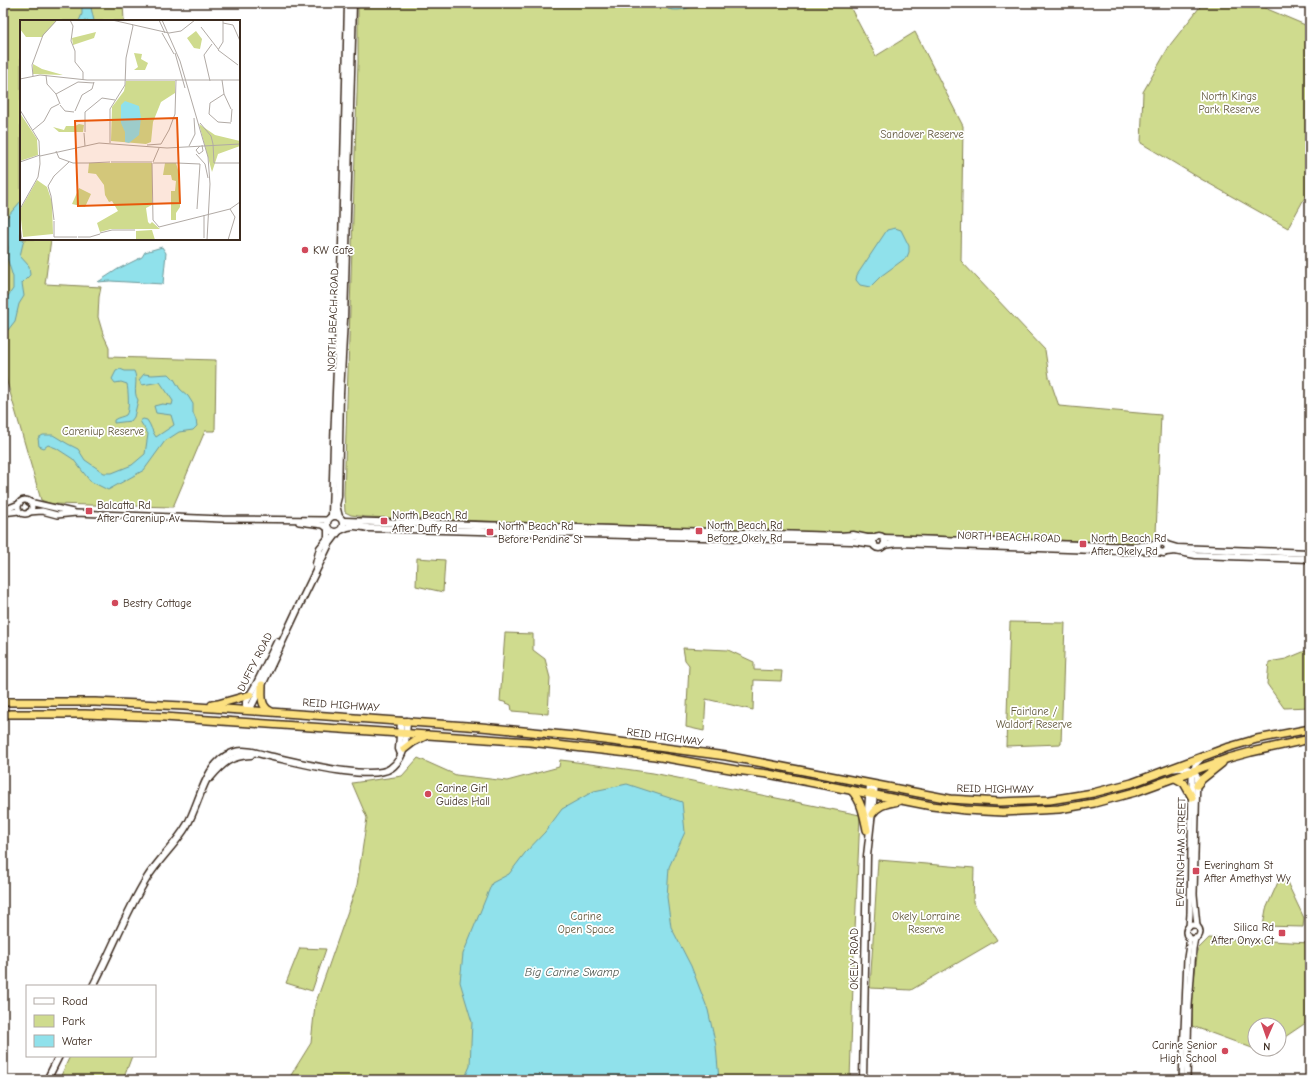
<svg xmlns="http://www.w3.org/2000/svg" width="1313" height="1083" viewBox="0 0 1313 1083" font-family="'Comic Neue',sans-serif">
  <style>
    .green { fill: #cfdb8e; stroke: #858256 }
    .water { fill: #90e1eb; stroke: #6e9899 }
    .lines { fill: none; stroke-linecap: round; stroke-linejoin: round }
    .tertiary-casing { stroke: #3b2a1e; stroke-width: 8 }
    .secondary-casing { stroke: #3b2a1e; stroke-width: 9 }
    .trunk-casing { stroke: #3b2a1e; stroke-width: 10 }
    .tertiary { stroke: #fff; stroke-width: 5 }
    .secondary { stroke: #fff; stroke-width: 6 }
    .trunk { stroke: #fce080; stroke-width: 7 }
    .poi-dot { fill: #d1495b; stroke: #fff; stroke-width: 1.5 }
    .labels { text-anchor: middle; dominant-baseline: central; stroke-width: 3.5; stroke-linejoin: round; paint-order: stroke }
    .park-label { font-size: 11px; fill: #60563a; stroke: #fff }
    .poi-label { font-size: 11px; fill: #3b2a1e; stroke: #fff; text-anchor: start }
    .street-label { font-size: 11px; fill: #3b2a1e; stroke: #fff }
    .water-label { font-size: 12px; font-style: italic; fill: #505851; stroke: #fff }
    .inset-road { fill: none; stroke: #b1aaa5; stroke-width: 1 }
    .view { fill: #e8590c; fill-opacity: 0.15; stroke: #e8590c; stroke-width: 2 }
    .inset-edge { fill: none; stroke: #3b2a1e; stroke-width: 2 }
  </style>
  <rect width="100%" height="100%" fill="#fff"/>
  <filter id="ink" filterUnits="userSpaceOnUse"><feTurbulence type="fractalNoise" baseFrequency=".025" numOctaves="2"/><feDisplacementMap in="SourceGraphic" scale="8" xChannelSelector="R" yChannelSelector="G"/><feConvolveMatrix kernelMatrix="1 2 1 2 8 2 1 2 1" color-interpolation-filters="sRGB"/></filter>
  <g filter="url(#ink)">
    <!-- green -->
    <g class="green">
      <path d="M5 3H123L124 21H21V239H51L45 284 101 287 99 297 98 317 103 334 109 347V357L216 360 215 431H205L173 507 51 504 41 500 3 368V43Z"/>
      <path d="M358 3H848L876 56 915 32 963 126 961 261 1045 350 1049 377 1059 406 1161 415 1156 534C1153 540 1149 541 1143 543L366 517 351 515 345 512 344 494 358 62Z"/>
      <path d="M1203 3H1253L1310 27V188L1288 228 1201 179 1141 143 1143 92 1170 45Z"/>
      <path d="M417 558 445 560 443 592 416 586Z"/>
      <path d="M1010 622 1065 623 1061 744 1006 746Z"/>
      <path d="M505 633 533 634V650L545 659 550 678 548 714 512 711 511 705 504 702 500 701Z"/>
      <path d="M683 648 728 650 754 662V670L782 671 781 681 754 680 753 710 706 699 704 731 686 727 689 665 685 660Z"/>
      <path d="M1310 649V707L1284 708 1267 684 1269 662 1286 659Z"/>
      <path d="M418 758 456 775 507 781 559 767 560 760 569 761 653 773 860 815 854 953 850 1080H288L311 1043 315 1005 357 885 367 818 352 783 402 776Z"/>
      <path d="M878 860 974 868 973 902 997 940 911 990 870 988Z"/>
      <path d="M1279 880H1286L1304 918 1303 927 1263 926 1266 909Z"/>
      <path d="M1209 938 1310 943V1020L1279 1041V1025H1255V1049H1268L1263 1052 1192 1026V994L1198 949Z"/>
      <path d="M300 948 326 949 312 991 286 983Z"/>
      <path d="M70 1056H132L123 1080H59Z"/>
    </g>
    <!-- water -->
    <g class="water">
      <path d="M82 3H90L94 21H79L82 14Z"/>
      <path d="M664 3H700C688 8 681 12 668 9Z"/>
      <path d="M21 201V239H24L20 256 29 266 30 275 22 283 24 296 19 304 15 321 8 330 3 328V303L13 289V277L7 258 8 248 5 230 7 217Z"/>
      <path d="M895 228 901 230 909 246V252L907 257 881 276 870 287 860 285 856 280 857 275 887 230Z"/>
      <path d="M162 247 166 253 163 284 110 281 98 282 118 269 142 257 145 252Z"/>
      <path d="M120 369 125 371H134C139 381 132 391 138 400L134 417 131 421 114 423V420C118 417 123 417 126 415 130 411 128 389 127 384L121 382 115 383 112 379 116 371Z"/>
      <path d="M144 374 152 375 169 374 174 379 180 389 188 396 193 404V413L196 420 197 426 193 430 179 432 165 441 144 470 108 490 90 481 73 459 56 448 48 445 44 448 39 446 38 438 43 435H53L68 444 78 449 85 460 104 473H112L132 465 145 454 148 434 140 421 143 419 147 420C151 425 152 432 156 437L174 425 171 415 156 413 154 406 162 404 172 405 173 401 160 382 142 385 139 380Z"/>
      <path d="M627 784 682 802 685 832 669 867 667 897 671 927 691 966 708 1010 716 1046 719 1080H464L470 1066 472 1022 460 982 463 954 492 883 509 874 525 853 545 832 562 809 594 791Z"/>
    </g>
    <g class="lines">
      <defs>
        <g id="tertiary">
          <circle cx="25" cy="507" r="7"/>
          <path d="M29 502 73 512"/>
          <path d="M3 508H9L19 504"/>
          <path d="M29 512 42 511 57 515 76 513 222 519 327 520"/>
          <path d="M3 513 19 511"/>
          <path d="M299 522 323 525 327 528"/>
          <path d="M1174 769C1184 768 1192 766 1197 776L1194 894 1197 926"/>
          <circle cx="1193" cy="932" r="7"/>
          <path d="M1189 927 1190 914 1192 777 1195 765 1201 759"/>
          <path d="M1182 1080 1187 958 1189 945V937"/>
          <path d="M1187 1080 1189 1006 1193 949 1195 938"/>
        </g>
        <g id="secondary">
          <circle cx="335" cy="524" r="8"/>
          <path d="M332 516 334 442 342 244 348 3"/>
          <path d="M339 517 336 505 338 497 340 394 344 319 353 3"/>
          <path d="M343 521 840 536 853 535 867 538H875"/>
          <path d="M341 530C351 524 358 526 368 528L852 541 874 544"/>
          <circle cx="879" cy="542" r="6"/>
          <path d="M884 538 1134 547 1157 544"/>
          <path d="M884 545 898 543 1124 551 1147 550 1158 551"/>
          <path d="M1167 545 1168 549 1164 553 1159 552 1157 550 1158 543 1163 542 1167 545 1177 548 1310 553"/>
          <path d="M1166 552 1175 551 1196 555 1310 559"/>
          <path d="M316 564 320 548 328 538V530"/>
          <path d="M246 710 252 705 262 685 299 606 329 544 338 532"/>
          <path d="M246 710V702L257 683 277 642"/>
          <path d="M401 721 399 749 401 754"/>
          <path d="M210 778C223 763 230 756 251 755"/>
          <path d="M867 824 870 784"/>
          <path d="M93 986C112 950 126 912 147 878 159 859 176 844 187 825 200 803 205 762 232 753 245 748 260 754 273 757 297 762 373 782 391 768 406 757 406 738 407 721"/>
          <path d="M47 1080 59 1056"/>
          <path d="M863 1080 867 856 875 785"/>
        </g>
        <g id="trunk">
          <path d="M262 685C262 695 260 706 270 711"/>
          <path d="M3 702H95L184 706 481 727 574 736 726 756 950 799 1000 802 1050 800 1093 793 1132 783 1226 748 1257 739 1310 729"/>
          <path d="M212 705 218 704 250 695"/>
          <path d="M3 714H85L164 717 530 742 655 756 736 770 768 774 932 806 965 810 1003 812 1059 809 1094 803 1135 792 1229 758 1251 752 1310 739"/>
          <path d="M404 749 413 742 427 735"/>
          <path d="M1175 778 1184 783 1192 797"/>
          <path d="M1197 785 1202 779 1222 763"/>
          <path d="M852 791C862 802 864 816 867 830"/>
          <path d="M872 814C879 804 887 804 898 801"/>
        </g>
      </defs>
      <!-- tertiary casing -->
      <use href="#tertiary" class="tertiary-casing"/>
      <!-- secondary casing -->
      <use href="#secondary" class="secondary-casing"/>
      <!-- trunk casing -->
      <use href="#trunk" class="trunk-casing"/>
      <!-- tertiary -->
      <use href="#tertiary" class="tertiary"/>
      <!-- secondary -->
      <use href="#secondary" class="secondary"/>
      <!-- trunk -->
      <use href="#trunk" class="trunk"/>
    </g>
  </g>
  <!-- markers -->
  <g class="poi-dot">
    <circle cx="305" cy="250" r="4"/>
    <rect x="85" y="507" width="8" height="8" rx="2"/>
    <rect x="380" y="517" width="8" height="8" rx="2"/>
    <rect x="695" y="527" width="8" height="8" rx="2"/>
    <rect x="486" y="528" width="8" height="8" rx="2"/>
    <rect x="1079" y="540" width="8" height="8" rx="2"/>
    <circle cx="115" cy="603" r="4"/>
    <circle cx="428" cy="794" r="4"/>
    <rect x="1192" y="867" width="8" height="8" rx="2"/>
    <rect x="1278" y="929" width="8" height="8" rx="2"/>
    <circle cx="1225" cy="1051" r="4"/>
  </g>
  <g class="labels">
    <!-- park labels -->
    <g class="park-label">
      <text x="1229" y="96">North Kings<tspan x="1229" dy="13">Park Reserve</tspan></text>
      <text x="922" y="134">Sandover Reserve</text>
      <text x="103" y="431">Careniup Reserve</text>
      <text x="1034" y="711">Fairlane /<tspan x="1034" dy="13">Waldorf Reserve</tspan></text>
      <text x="586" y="916">Carine<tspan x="586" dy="13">Open Space</tspan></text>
      <text x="926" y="916">Okely Lorraine<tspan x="926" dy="13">Reserve</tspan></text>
    </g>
    <!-- poi labels -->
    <g class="poi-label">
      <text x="313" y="250">KW Cafe</text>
      <text x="97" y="505">Balcatta Rd<tspan x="97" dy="13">After Careniup Av</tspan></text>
      <text x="392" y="515">North Beach Rd<tspan x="392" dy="13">After Duffy Rd</tspan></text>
      <text x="707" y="525">North Beach Rd<tspan x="707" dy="13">Before Okely Rd</tspan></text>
      <text x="498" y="526">North Beach Rd<tspan x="498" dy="13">Before Pendine St</tspan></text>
      <text x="1091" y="538">North Beach Rd<tspan x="1091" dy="13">After Okely Rd</tspan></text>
      <text x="123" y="603">Bestry Cottage</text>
      <text x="436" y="788">Carine Girl<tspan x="436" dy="13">Guides Hall</tspan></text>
      <text x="1204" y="865">Everingham St<tspan x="1204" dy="13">After Amethyst Wy</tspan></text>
      <text x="1274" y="927" text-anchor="end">Silica Rd<tspan x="1274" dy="13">After Onyx Ct</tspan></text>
      <text x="1217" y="1045" text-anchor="end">Carine Senior<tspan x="1217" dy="13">High School</tspan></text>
    </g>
    <!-- street labels -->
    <g class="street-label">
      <text transform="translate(333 320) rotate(-88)">NORTH BEACH ROAD</text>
      <text transform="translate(1009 537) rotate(2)">NORTH BEACH ROAD</text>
      <text transform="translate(255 662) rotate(-63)">DUFFY ROAD</text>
      <text transform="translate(341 705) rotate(4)">REID HIGHWAY</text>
      <text transform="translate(665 737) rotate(8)">REID HIGHWAY</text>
      <text transform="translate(995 789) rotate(1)">REID HIGHWAY</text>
      <text transform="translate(1181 852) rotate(-89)">EVERINGHAM STREET</text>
      <text transform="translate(854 959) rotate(-90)">OKELY ROAD</text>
    </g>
    <!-- water labels -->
    <g class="water-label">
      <text x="572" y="972">Big Carine Swamp</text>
    </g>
  </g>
  <!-- overview -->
  <g transform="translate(20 20)">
    <rect width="220" height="220" fill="#fff"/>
    <path d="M0 0H37L22 17H6L0 9ZM176 11 182 19 180 29 174 28 167 18ZM76 12 74 18 53 25 52 18ZM114 33 122 34 121 39 128 43 125 50H114L118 47ZM13 44 22 49 43 55 13 54ZM106 61H155V73L141 82 133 102 131 122 126 124 91 121 92 87 104 71ZM0 93 17 119 18 135 0 141ZM59 104 64 105 63 112H39L33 107 44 110 46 106H55ZM179 104 195 115 220 121V126L198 134 192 152ZM69 143H132V185L126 188 128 202 130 204 132 202 140 209H91L80 212 77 203 98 191 92 181 89 182 85 175 84 165 76 154 68 153ZM145 143H156L160 157V187L156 193V200H151V171H155L156 161 152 160 151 155H143ZM17 160 27 167 32 182 33 214 3 217 0 190ZM59 168 71 174 65 187 52 184ZM132 210 135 220H116V211Z" fill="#cfdb8e"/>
    <path d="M105 81 119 86 121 98 119 115 109 123 105 122V112L101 103V85Z" fill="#90e1eb"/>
    <path class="inset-road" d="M50 0 53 6 51 21 55 31V42L63 52V60M92 0 149 13 161 11 175 0M139 0 145 13M142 0 160 41 188 137 190 164 187 220M203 3 213 5 220 21M181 7 198 29M142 13 154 34M198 30 203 22V0M198 30 218 45M155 33 165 68M26 55 27 64 36 74 40 84M13 56 12 45 23 15 37 0M0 59 20 55 67 60H220M202 60 204 74 211 89M190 61 184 35 192 24M36 74 58 62 74 63M204 74 190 83 189 94 198 102 211 103M40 85 45 91 54 92M0 90 19 121 20 144 18 157 0 189M55 91 62 75 72 69 74 62M65 92 82 78 95 80M211 102 212 89M180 103 191 116 193 124M13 110 24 101 31 88 39 84M65 112V92M64 113 65 126M90 123V89L105 65 106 38 113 6 112 4M193 124 194 143H220M127 125 141 124 149 110 155 94 156 60M169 126 175 114 174 98M180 126 176 130 179 134 183 131 182 125M36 131 39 138 53 143H68M176 134 185 144 188 158M20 136 79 123 147 128 220 124M0 142 20 135M91 142H132M133 142 139 128M68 143 90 142M132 143 133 200 139 207 210 189 220 182M133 143H157M157 143 180 144 177 189M34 156 49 142M31 176 34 200M31 176 28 166 34 156M184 195V218M34 201V217M0 206 2 220M92 210H115M80 213 92 210M34 217H57M58 217H70L80 214M208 220 215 197 210 189"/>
    <path class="view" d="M157 98 160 183 58 186 55 101Z"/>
    <rect width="220" height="220" class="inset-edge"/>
  </g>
  <!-- margin -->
  <rect width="1313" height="1083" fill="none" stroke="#fff" stroke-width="16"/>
  <rect x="8" y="8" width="1297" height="1067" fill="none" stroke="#3b2a1e" stroke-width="1.5" filter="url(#ink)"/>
  <!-- legend -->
  <rect x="26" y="985" width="130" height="72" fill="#ffffff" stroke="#b1aaa5"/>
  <rect x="34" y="998" width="20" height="6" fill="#ffffff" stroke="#b1aaa5"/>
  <text x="62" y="1005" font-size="12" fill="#3b2a1e">Road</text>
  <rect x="34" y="1015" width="20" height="12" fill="#cfdb8e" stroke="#b1aaa5"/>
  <text x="62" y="1025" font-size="12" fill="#3b2a1e">Park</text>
  <rect x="34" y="1035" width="20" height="12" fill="#90e1eb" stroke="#b1aaa5"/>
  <text x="62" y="1045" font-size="12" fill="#3b2a1e">Water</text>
  <!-- north arrow -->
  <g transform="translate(1267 1037) rotate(182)"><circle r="19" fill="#ffffff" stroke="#b1aaa5"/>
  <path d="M0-3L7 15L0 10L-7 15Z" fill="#d1495b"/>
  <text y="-6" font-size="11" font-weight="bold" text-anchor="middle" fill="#3b2a1e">N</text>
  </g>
</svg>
